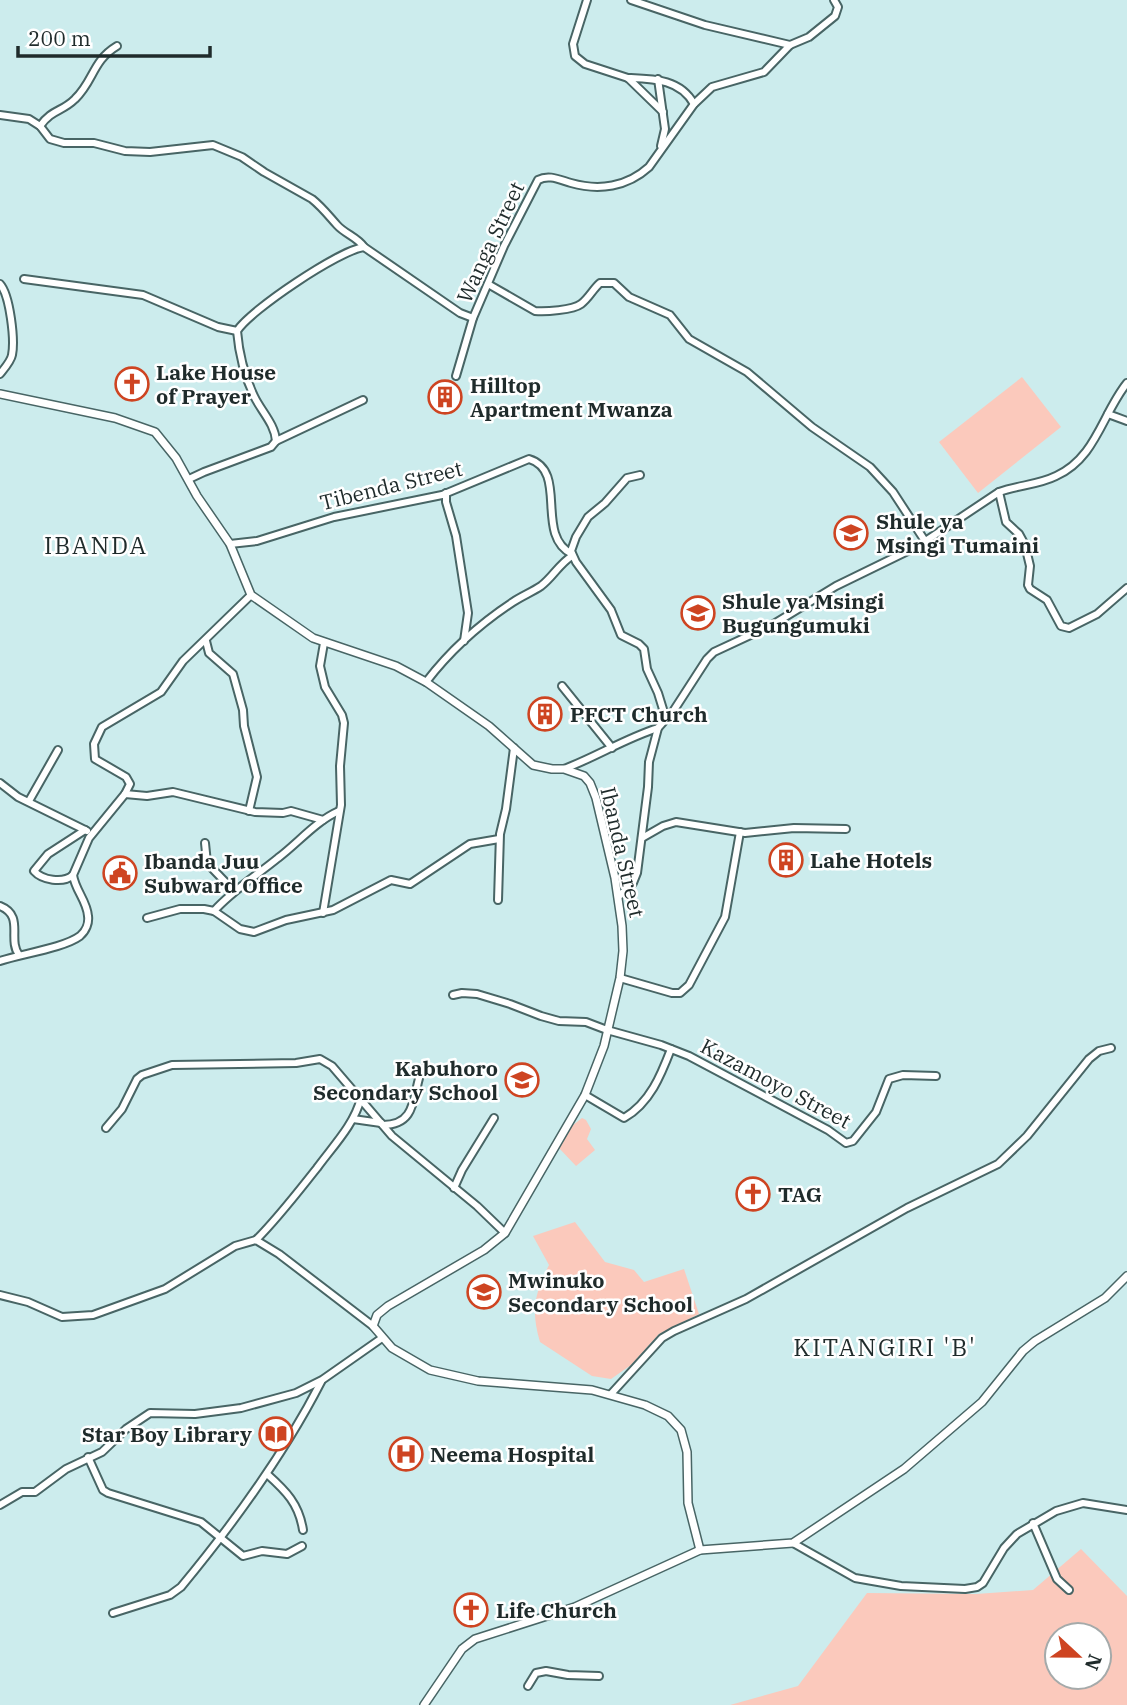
<svg xmlns="http://www.w3.org/2000/svg" width="1127" height="1705" viewBox="0 0 1127 1705" font-family="'IBM Plex Serif',serif">
  <style>
    .green { fill: #fbc9bc; fill-rule: evenodd }
    .lines { fill: none; stroke-linecap: round; stroke-linejoin: round }
    .minor-casing { stroke: #486565; stroke-width: 10 }
    .tertiary-casing { stroke: #486565; stroke-width: 10 }
    .minor { stroke: #fff; stroke-width: 6 }
    .tertiary { stroke: #fff; stroke-width: 7 }
    .labels { text-anchor: middle; dominant-baseline: central; stroke-width: 5; stroke-linejoin: round; paint-order: stroke }
    .street-label { font-size: 21px; fill: #1f2b2b; stroke: #fff }
    .poi-label { font-size: 21px; font-weight: bold; fill: #1f2b2b; stroke: #fff; text-anchor: start }
    .quarter-label { font-size: 24px; letter-spacing: 2px; fill: #1f2b2b; stroke: #fff }
  </style>
  <rect width="100%" height="100%" fill="#cceced"/>
  <!-- green -->
  <g class="green">
    <path d="M1022 377 1061 427 978 493 939 442Z"/>
    <path d="M582 1118 586 1120 591 1129 587 1139 595 1150 576 1166 559 1148 568 1129Z"/>
    <path d="M575 1222 605 1262 634 1270 644 1282 684 1269 699 1314 659 1334 631 1365 611 1379 592 1376 540 1342C531 1311 534 1295 549 1265L533 1236Z"/>
    <path d="M1081 1549 1127 1596V1705H730L798 1686 867 1593 976 1594 1033 1590ZM1057 1635H1099V1677H1057Z"/>
  </g>
  <g class="lines">
    <defs>
      <g id="minor">
        <path d="M587 0 573 44 575 56 585 64 628 78 663 112"/>
        <path d="M631 0 705 25 790 45"/>
        <path d="M628 78C654 79 680 79 694 104"/>
        <path d="M658 79 665 129 661 146"/>
        <path d="M0 115 29 119 40 126 50 139 64 143H94L125 151 150 152 213 145 242 157 264 172 312 199C322 207 328 215 337 225 345 234 357 237 364 247L460 313 473 318"/>
        <path d="M40 126C52 109 62 112 75 99 94 81 92 61 117 46"/>
        <path d="M24 279 143 295 218 327 237 331"/>
        <path d="M0 284C10 295 15 340 12 355 11 361 4 369 0 374"/>
        <path d="M488 284 535 311C545 312 573 310 581 304 589 298 593 289 600 283H614L629 297 670 315 689 339 747 372 812 427 870 467 893 492 925 541"/>
        <path d="M456 376 473 318 504 246 538 180C549 174 560 180 571 183 599 191 627 187 649 167L694 104 712 87 764 72 790 45 809 37 835 16 838 7 834 0"/>
        <path d="M1108 414 1127 421"/>
        <path d="M276 441C275 424 261 411 254 396 244 375 239 354 237 331 250 310 340 250 364 247"/>
        <path d="M640 475 627 478 605 503 588 517 576 537 571 551 576 562 611 610 621 635 639 644 644 649 647 669 658 693 666 719"/>
        <path d="M189 479 204 472 271 447 276 441 363 400"/>
        <path d="M999 492 1006 522 1019 534 1025 545 1030 566 1028 585 1030 589 1047 600 1061 626 1069 628 1097 614 1127 588"/>
        <path d="M446 493V502L456 536 468 613 464 641"/>
        <path d="M230 544 257 541 334 517 442 495 529 459C569 471 534 535 572 554"/>
        <path d="M206 641 209 653 233 674 243 710 244 726 257 777 249 811"/>
        <path d="M426 682C449 652 481 623 513 602 522 596 532 592 541 586 553 577 559 564 572 556"/>
        <path d="M562 686 612 748"/>
        <path d="M564 769C596 757 626 738 658 728"/>
        <path d="M0 783 18 797 87 831"/>
        <path d="M125 794 147 796 173 792 255 812 283 813 291 811 323 820"/>
        <path d="M29 801 58 750"/>
        <path d="M642 838 663 826 676 822 745 833 794 828 846 829"/>
        <path d="M205 843 207 863 234 891"/>
        <path d="M73 875C63 884 42 880 34 871L48 854 85 830"/>
        <path d="M618 897 633 883 637 873 648 787 649 762 658 728 674 710 707 659 714 652 772 625 836 586 918 546 999 492C1018 485 1038 485 1056 476 1096 458 1102 414 1127 383"/>
        <path d="M498 900 500 834 506 809 514 748"/>
        <path d="M0 906C25 916 7 939 19 955"/>
        <path d="M214 911C233 890 256 876 278 858 298 843 316 821 339 811"/>
        <path d="M323 913 341 805 340 766 344 723 342 715 325 687 320 666 324 643"/>
        <path d="M147 918 180 909H204L214 911 240 929 254 932 286 920 333 910 391 880 410 884 470 844 499 839"/>
        <path d="M0 961C20 954 64 948 80 936 86 931 89 923 88 916 87 901 75 890 73 875L89 838 125 794 130 784 126 777 95 759 94 744 102 727 161 692 183 661 251 595"/>
        <path d="M620 978 672 993H680L689 985 725 917 740 832"/>
        <path d="M453 995 462 993 477 994 510 1004 541 1016 559 1021 586 1022 607 1030 661 1045 689 1056 828 1130 846 1143 853 1141 876 1112 889 1079 903 1075 936 1076"/>
        <path d="M585 1095 624 1118C650 1103 661 1075 671 1049"/>
        <path d="M353 1119 381 1123"/>
        <path d="M383 1125C418 1125 412 1094 422 1069"/>
        <path d="M106 1128 122 1109 137 1079 142 1075 172 1065 296 1063 320 1059 332 1066 392 1136 477 1206 505 1233"/>
        <path d="M454 1188 462 1170 494 1118"/>
        <path d="M256 1240C278 1218 297 1193 317 1168 333 1146 354 1125 361 1098"/>
        <path d="M0 1295 28 1302 62 1317 93 1315 165 1289 235 1246 256 1240 279 1254 373 1326"/>
        <path d="M611 1394 662 1338 674 1331 746 1299 907 1208 998 1164 1027 1136 1089 1059 1099 1051 1111 1048"/>
        <path d="M88 1457 103 1490 108 1493 201 1522 243 1556 262 1551 287 1554 302 1546"/>
        <path d="M267 1474C286 1491 299 1504 303 1530"/>
        <path d="M0 1505 22 1492H35L66 1469 102 1452 126 1429 150 1413 195 1414 241 1408 296 1393 322 1380 382 1338"/>
        <path d="M1033 1523 1057 1579 1069 1590"/>
        <path d="M793 1543 855 1578 901 1586 965 1589 977 1587 983 1583 1004 1548 1017 1534 1056 1511 1083 1503 1127 1510"/>
        <path d="M113 1613 170 1595 181 1587C234 1523 283 1456 321 1382"/>
        <path d="M528 1686 536 1673 546 1671 568 1675 599 1676"/>
      </g>
      <g id="tertiary">
        <path d="M0 394 115 418 155 432 176 458 197 496 230 544 251 595 313 638 396 666 426 682 489 726 533 765 552 769H564L584 776 590 783 596 798 615 878 622 926 623 951 620 978 604 1046 585 1095 505 1233 484 1250 388 1306 377 1315 373 1326 392 1348 430 1370 478 1381 592 1390 645 1405 668 1416 681 1430 687 1452 688 1503 700 1550"/>
        <path d="M424 1705 462 1649 475 1639 575 1607 700 1550 793 1543 904 1469 982 1402 1023 1351 1035 1341 1105 1298 1127 1276"/>
      </g>
    </defs>
    <!-- minor casing -->
    <use href="#minor" class="minor-casing"/>
    <!-- tertiary casing -->
    <use href="#tertiary" class="tertiary-casing"/>
    <!-- minor -->
    <use href="#minor" class="minor"/>
    <!-- tertiary -->
    <use href="#tertiary" class="tertiary"/>
  </g>
  <!-- icons -->
  <defs>
    <symbol id="church-ring" viewBox="-11 -11 22 22"><circle r="9.5" fill="#fff" stroke="#ce4421" stroke-width="1.5"/><path d="M-1.2-6h2.4v3.5h3.3v2.4h-3.3V6h-2.4V-.1h-3.3v-2.4h3.3Z" fill="#ce4421"/></symbol>
    <symbol id="building-ring" viewBox="-11 -11 22 22"><circle r="9.5" fill="#fff" stroke="#ce4421" stroke-width="1.5"/><path d="M-4-6H4V6H1V3H-1V6H-4ZM-2.5-4.3h1.7v1.8h-1.7ZM.8-4.3h1.7v1.8H.8ZM-2.5-1h1.7V.8h-1.7ZM.8-1h1.7V.8H.8Z" fill="#ce4421"/></symbol>
    <symbol id="school-ring" viewBox="-11 -11 22 22"><circle r="9.5" fill="#fff" stroke="#ce4421" stroke-width="1.5"/><path d="M0-5L7-2L0 1L-7-2ZM-4 1L0 2.5L4 1V4Q0 6-4 4Z" fill="#ce4421"/></symbol>
    <symbol id="civic-ring" viewBox="-11 -11 22 22"><circle r="9.5" fill="#fff" stroke="#ce4421" stroke-width="1.5"/><path d="M-.6-6.5H3V-4.5H.6V-3L4-1V1h2V6H-6V1h2V-1L-.6-3ZM-1.2 2.5V6h2.4V2.5Z" fill="#ce4421"/></symbol>
    <symbol id="library-ring" viewBox="-11 -11 22 22"><circle r="9.5" fill="#fff" stroke="#ce4421" stroke-width="1.5"/><path d="M-6-4Q-3-5.5-.7-3.5V5Q-3 3-6 4ZM6-4Q3-5.5 .7-3.5V5Q3 3 6 4Z" fill="#ce4421"/></symbol>
    <symbol id="hospital-ring" viewBox="-11 -11 22 22"><circle r="9.5" fill="#fff" stroke="#ce4421" stroke-width="1.5"/><path d="M-5-5h3v3.5h4V-5h3V5h-3V1.5h-4V5h-3Z" fill="#ce4421"/></symbol>
  </defs>
  <g fill-rule="evenodd">
    <use href="#church-ring" x="113" y="365" width="38" height="38"/>
    <use href="#building-ring" x="426" y="378" width="38" height="38"/>
    <use href="#school-ring" x="832" y="514" width="38" height="38"/>
    <use href="#school-ring" x="679" y="594" width="38" height="38"/>
    <use href="#building-ring" x="526" y="695" width="38" height="38"/>
    <use href="#building-ring" x="767" y="841" width="38" height="38"/>
    <use href="#civic-ring" x="101" y="854" width="38" height="38"/>
    <use href="#school-ring" x="503" y="1061" width="38" height="38"/>
    <use href="#church-ring" x="734" y="1175" width="38" height="38"/>
    <use href="#school-ring" x="465" y="1273" width="38" height="38"/>
    <use href="#library-ring" x="257" y="1415" width="38" height="38"/>
    <use href="#hospital-ring" x="387" y="1435" width="38" height="38"/>
    <use href="#church-ring" x="452" y="1591" width="38" height="38"/>
  </g>
  <g class="labels">
    <!-- street labels -->
    <g class="street-label">
      <text transform="translate(490 242) rotate(-65)">Wanga Street</text>
      <text transform="translate(391 485) rotate(-14)">Tibenda Street</text>
      <text transform="translate(623 852) rotate(77)">Ibanda Street</text>
      <text transform="translate(776 1083) rotate(28)">Kazamoyo Street</text>
    </g>
    <!-- poi labels -->
    <g class="poi-label">
      <text x="156" y="372">Lake House<tspan x="156" dy="24">of Prayer</tspan></text>
      <text x="470" y="385">Hilltop<tspan x="470" dy="24">Apartment Mwanza</tspan></text>
      <text x="876" y="521">Shule ya<tspan x="876" dy="24">Msingi Tumaini</tspan></text>
      <text x="722" y="601">Shule ya Msingi<tspan x="722" dy="24">Bugungumuki</tspan></text>
      <text x="570" y="714">PFCT Church</text>
      <text x="810" y="860">Lahe Hotels</text>
      <text x="144" y="861">Ibanda Juu<tspan x="144" dy="24">Subward Office</tspan></text>
      <text x="498" y="1068" text-anchor="end">Kabuhoro<tspan x="498" dy="24">Secondary School</tspan></text>
      <text x="778" y="1194">TAG</text>
      <text x="508" y="1280">Mwinuko<tspan x="508" dy="24">Secondary School</tspan></text>
      <text x="252" y="1434" text-anchor="end">Star Boy Library</text>
      <text x="430" y="1454">Neema Hospital</text>
      <text x="496" y="1610">Life Church</text>
    </g>
    <!-- quarter labels -->
    <g class="quarter-label">
      <text x="96" y="545">IBANDA</text>
      <text x="885" y="1347">KITANGIRI 'B'</text>
    </g>
  </g>
  <!-- north arrow -->
  <g transform="translate(1078 1656) rotate(112)"><circle r="33" fill="#ffffff" stroke="#a5aaaa" stroke-width="2"/>
  <path d="M0-5L12 26L0 18L-12 26Z" fill="#ce4421"/>
  <text y="-10" font-size="19" font-weight="bold" text-anchor="middle" fill="#1f2b2b">N</text>
  </g>
  <!-- scale -->
  <path d="M18 46v10h192v-10" fill="none" stroke="#1f2b2b" stroke-width="3.5"/>
  <text x="28" y="46" font-size="21" fill="#1f2b2b" stroke="#ffffff" stroke-width="5" paint-order="stroke">200 m</text>
</svg>
